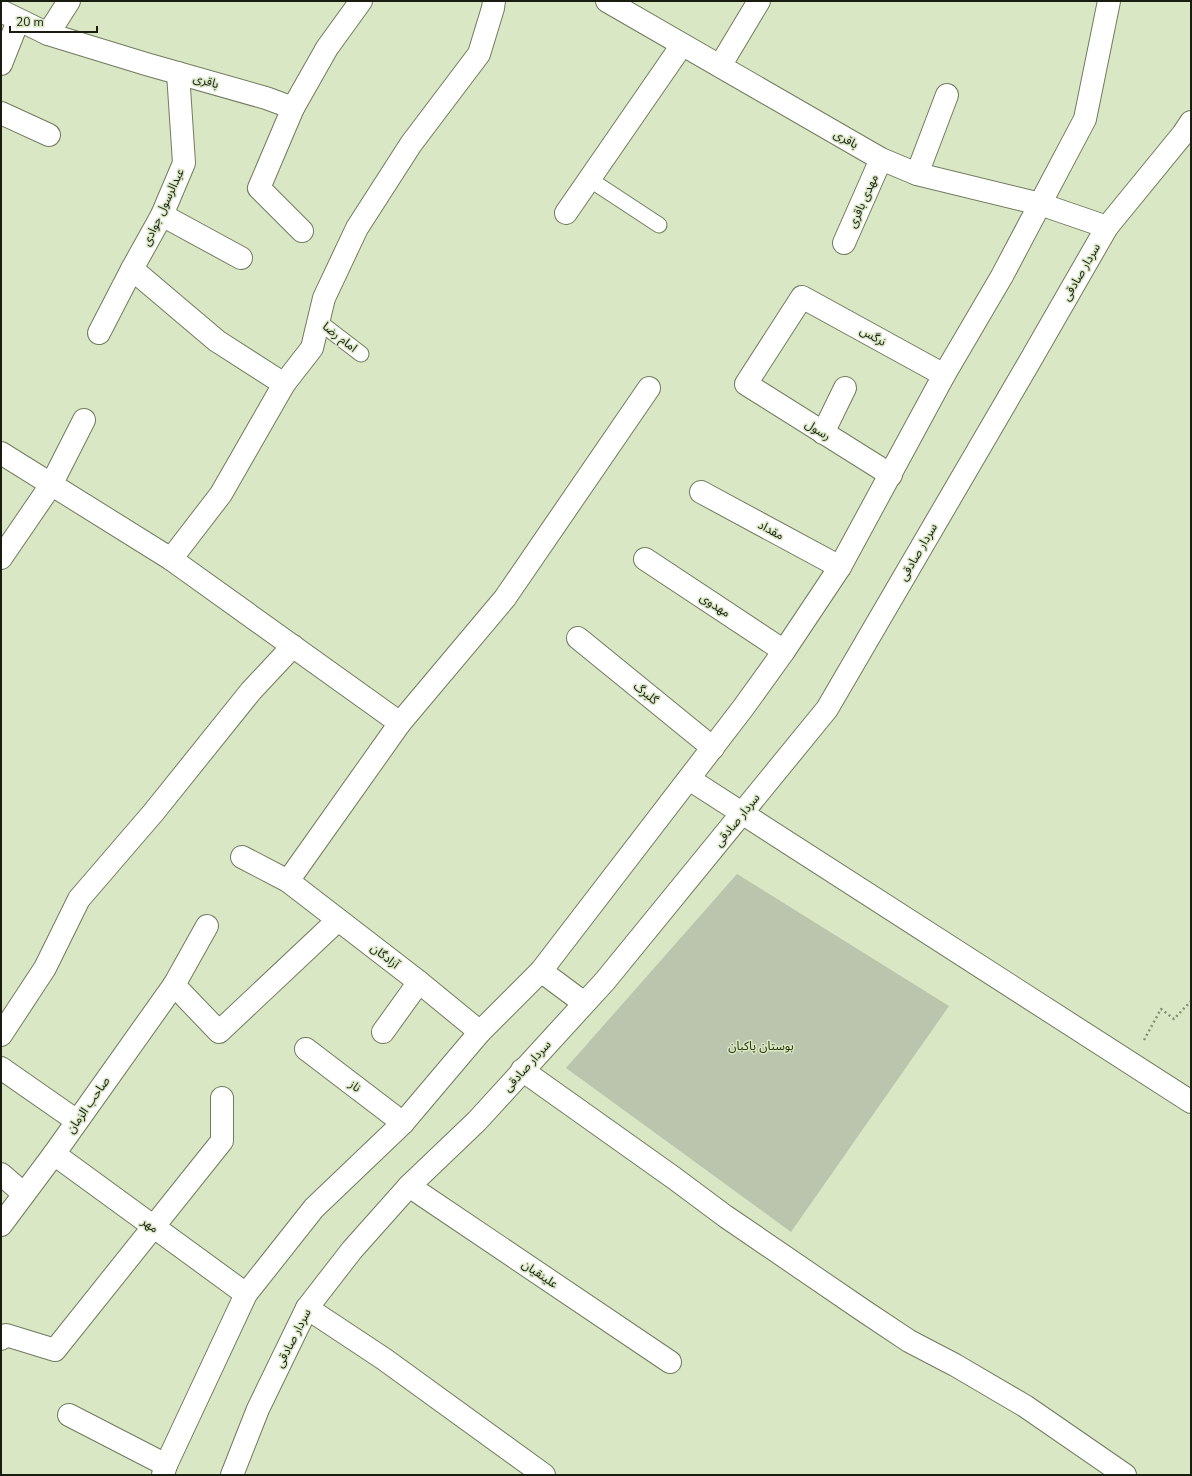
<svg xmlns="http://www.w3.org/2000/svg" width="1192" height="1476" viewBox="0 0 1192 1476" font-family="'Nunito Sans','Noto Sans Arabic',sans-serif">
  <style>
    .green { fill: #bbc5ad }
    .lines { fill: none; stroke-linecap: round; stroke-linejoin: round }
    .service-casing { stroke: #6f7c5d; stroke-width: 17 }
    .minor-casing { stroke: #6f7c5d; stroke-width: 24 }
    .tertiary-casing { stroke: #6f7c5d; stroke-width: 24 }
    .path { stroke: #869077; stroke-width: 2.5; stroke-dasharray: 2 3; stroke-linecap: butt }
    .service { stroke: #fff; stroke-width: 15 }
    .minor { stroke: #fff; stroke-width: 22 }
    .tertiary { stroke: #fff; stroke-width: 22 }
    .labels { text-anchor: middle; dominant-baseline: central; stroke-width: 3; stroke-linejoin: round; paint-order: stroke }
    .street-label { font-size: 12px; fill: #181d10; stroke: #d9e7c5 }
    .park-label { font-size: 12px; fill: #253404; stroke: #d9e7c5 }
  </style>
  <rect width="100%" height="100%" fill="#d9e7c5"/>
  <!-- green -->
  <path class="green" d="M737 874 949 1006 791 1232 566 1068Z"/>
  <g class="lines">
    <defs>
      <g id="service">
        <path d="M589 179 659 225"/>
        <path d="M318 321 361 354"/>
      </g>
      <g id="minor">
        <path d="M607 1 881 159 917 174 1040 204 1107 227"/>
        <path d="M1 11 48 34 146 64 266 98 293 108 327 48 361 1"/>
        <path d="M48 34 69 1"/>
        <path d="M1 64 18 21"/>
        <path d="M720 66 759 1"/>
        <path d="M178 73 184 163 162 215 132 269 217 341 284 384"/>
        <path d="M293 108 259 188 302 231"/>
        <path d="M1 113 49 135"/>
        <path d="M917 174 947 95"/>
        <path d="M566 213 682 45"/>
        <path d="M162 215 241 258"/>
        <path d="M844 243 881 159"/>
        <path d="M99 333 132 269"/>
        <path d="M823 433 845 388"/>
        <path d="M1 453 171 559 400 723"/>
        <path d="M891 475 746 384 802 297 944 375"/>
        <path d="M701 492 840 567"/>
        <path d="M1 558 51 485 84 420"/>
        <path d="M171 559 221 494 284 384 312 348 324 298 357 228 411 144 479 54 493 8 494 1"/>
        <path d="M645 559 784 651"/>
        <path d="M578 638 713 748"/>
        <path d="M689 779 1191 1102"/>
        <path d="M242 857 288 881 419 982 480 1032"/>
        <path d="M288 881 400 723 505 598 649 388"/>
        <path d="M207 926 174 985 219 1032 338 920"/>
        <path d="M541 971 584 1003"/>
        <path d="M383 1032 419 982"/>
        <path d="M1 1035 45 968 79 899 153 813 251 691 293 646"/>
        <path d="M306 1049 403 1123"/>
        <path d="M1 1068 77 1121"/>
        <path d="M522 1070 674 1178 725 1216 864 1311 909 1341 955 1365 1025 1406 1125 1475"/>
        <path d="M54 1154 246 1294"/>
        <path d="M1 1174 24 1194"/>
        <path d="M409 1186 670 1362"/>
        <path d="M1 1225 54 1154 174 985"/>
        <path d="M307 1308 384 1359 544 1475"/>
        <path d="M1 1339 6 1335 55 1350 222 1141V1098"/>
        <path d="M69 1415 166 1465"/>
        <path d="M163 1475 166 1465 246 1294 314 1208 403 1123 480 1032 541 971 743 708 784 651 840 567 944 375 1002 276 1085 119 1109 1"/>
      </g>
      <path id="tertiary" d="M232 1475 258 1409 307 1308 352 1250 409 1186 477 1121 605 981 827 709 1030 361 1107 227 1183 134 1191 122"/>
    </defs>
    <!-- service casing -->
    <use href="#service" class="service-casing"/>
    <!-- minor casing -->
    <use href="#minor" class="minor-casing"/>
    <!-- tertiary casing -->
    <use href="#tertiary" class="tertiary-casing"/>
    <!-- path -->
    <path class="path" d="M1144 1040 1161 1009 1174 1019 1191 1001"/>
    <!-- service -->
    <use href="#service" class="service"/>
    <!-- minor -->
    <use href="#minor" class="minor"/>
    <!-- tertiary -->
    <use href="#tertiary" class="tertiary"/>
  </g>
  <g class="labels">
    <!-- street labels -->
    <g class="street-label">
      <text transform="translate(206 81) rotate(16)">باقری</text>
      <text transform="translate(846 139) rotate(29)">باقری</text>
      <text transform="translate(863 201) rotate(-66)">مهدی باقری</text>
      <text transform="translate(163 207) rotate(-65)">عبدالرسول جوادی</text>
      <text transform="translate(1081 272) rotate(-60)">سردار صادقی</text>
      <text transform="translate(873 336) rotate(29)">نرگس</text>
      <text transform="translate(340 337) rotate(38)">امام رضا</text>
      <text transform="translate(818 430) rotate(32)">رسول</text>
      <text transform="translate(771 530) rotate(28)">مقداد</text>
      <text transform="translate(918 552) rotate(-60)">سردار صادقی</text>
      <text transform="translate(715 605) rotate(33)">مهدوی</text>
      <text transform="translate(646 693) rotate(39)">گلبرگ</text>
      <text transform="translate(737 820) rotate(-51)">سردار صادقی</text>
      <text transform="translate(385 956) rotate(38)">آزادگان</text>
      <text transform="translate(527 1066) rotate(-48)">سردار صادقی</text>
      <text transform="translate(355 1086) rotate(37)">ناز</text>
      <text transform="translate(88 1105) rotate(-55)">صاحب الزمان</text>
      <text transform="translate(150 1225) rotate(36)">مهر</text>
      <text transform="translate(540 1274) rotate(34)">علینقیان</text>
      <text transform="translate(293 1338) rotate(-63)">سردار صادقی</text>
    </g>
    <!-- park labels -->
    <g class="park-label">
      <text x="761" y="1046">بوستان پاکبان</text>
    </g>
  </g>
  <!-- border -->
  <rect width="1192" height="1476" fill="none" stroke="#181d10" stroke-width="4"/>
  <!-- scale -->
  <path d="M10 26v6h87v-6" fill="none" stroke="#181d10" stroke-width="2"/>
  <text x="16" y="26" font-size="12" fill="#181d10" stroke="#d9e7c5" stroke-width="3" paint-order="stroke">20 m</text>
</svg>
